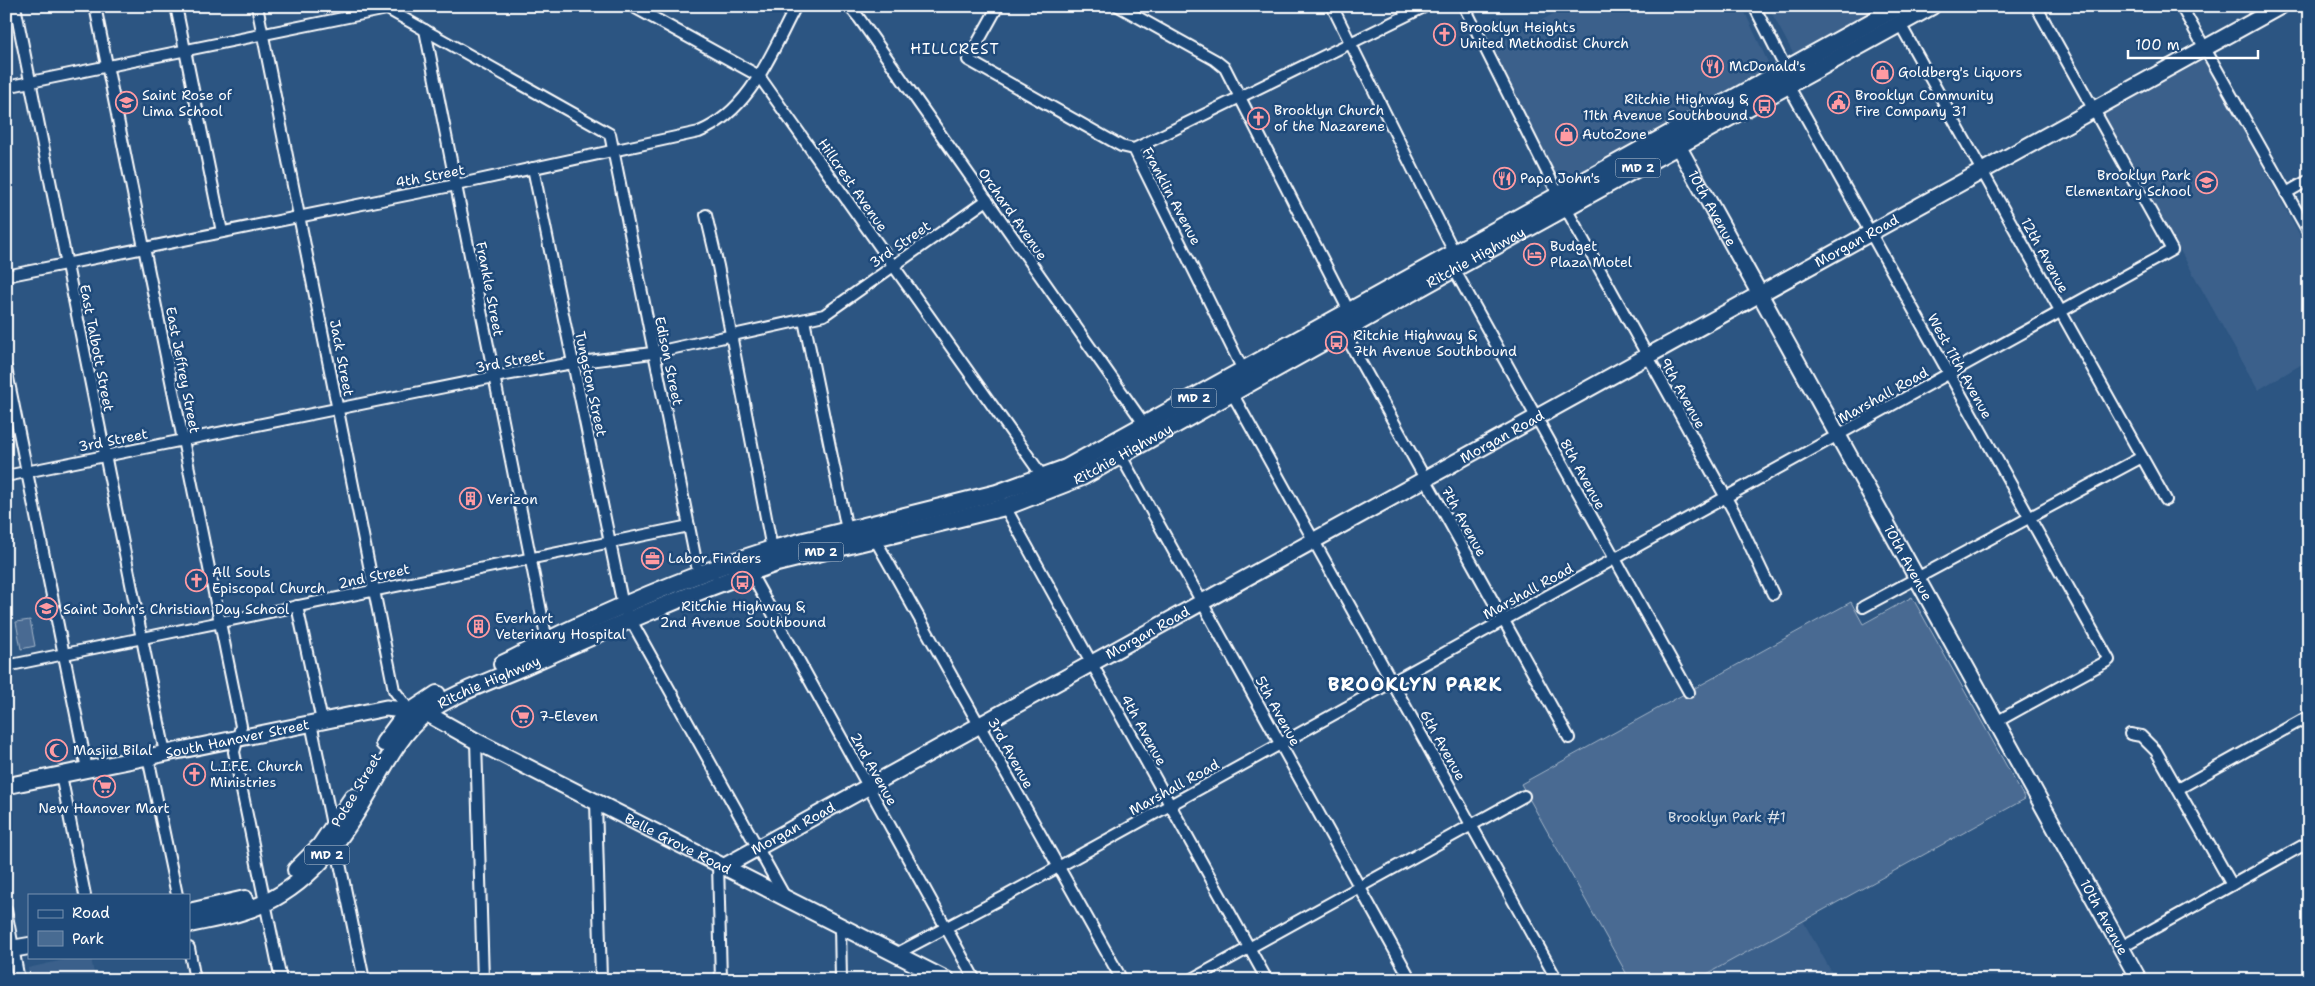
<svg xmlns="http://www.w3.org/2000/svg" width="2315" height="986" viewBox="0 0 2315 986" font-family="'Shantell Sans',sans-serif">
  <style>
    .built { fill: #3b618b }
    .green { fill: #486b92; stroke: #a4b5c8 }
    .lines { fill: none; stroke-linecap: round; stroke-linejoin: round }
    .street-casing { stroke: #fff; stroke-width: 14 }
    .secondary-casing { stroke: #fff; stroke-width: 19 }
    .primary-casing { stroke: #fff; stroke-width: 20 }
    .street { stroke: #1f4a7a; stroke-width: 10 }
    .secondary { stroke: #1f4a7a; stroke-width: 15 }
    .primary { stroke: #1f4a7a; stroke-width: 16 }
    .labels { text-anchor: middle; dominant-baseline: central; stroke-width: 5; stroke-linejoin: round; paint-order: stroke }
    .shield { fill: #1f4a7a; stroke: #bcc9d7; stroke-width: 1 }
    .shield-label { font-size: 12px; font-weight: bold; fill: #fff }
    .poi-label { font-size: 14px; fill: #fff; stroke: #1f4a7a; text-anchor: start }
    .street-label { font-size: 14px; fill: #fff; stroke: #1f4a7a }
    .park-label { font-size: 14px; fill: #dae1e9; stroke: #1f4a7a }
    .neighbourhood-label { font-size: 15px; letter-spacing: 1px; fill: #fff; stroke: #1f4a7a }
    .district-label { font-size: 19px; font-weight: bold; letter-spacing: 1px; fill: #fff; stroke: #1f4a7a }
  </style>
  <rect width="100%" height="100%" fill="#2c5582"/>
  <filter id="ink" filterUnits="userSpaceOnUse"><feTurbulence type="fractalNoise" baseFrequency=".02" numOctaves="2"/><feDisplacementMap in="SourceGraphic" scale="10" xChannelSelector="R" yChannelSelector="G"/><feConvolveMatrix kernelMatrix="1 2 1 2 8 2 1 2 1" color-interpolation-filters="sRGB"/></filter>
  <g filter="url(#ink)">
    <!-- built -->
    <g class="built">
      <path d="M1568 6H1742L1771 69 1558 185 1492 47Z"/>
      <path d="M1768 6H1883L1798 54 1793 53Z"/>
      <path d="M2202 60 2205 61 2309 252V360L2258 390 2104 114Z"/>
      <path d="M1803 921 1836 980H1696Z"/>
      <path d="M77 957H91L95 980H29L28 968Z"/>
    </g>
    <!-- green -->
    <g class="green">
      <path d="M1912 597 2025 799 1696 980H1630L1521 784 1851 602 1863 624Z"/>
      <path d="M30 620 35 646 21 649 16 622Z"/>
    </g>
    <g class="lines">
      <defs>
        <g id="street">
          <path d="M15 6 165 753"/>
          <path d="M95 6 241 726 234 752 281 980"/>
          <path d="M176 6 222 232"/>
          <path d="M257 6 394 690 410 711"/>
          <path d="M382 6 610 134 699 576"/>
          <path d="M632 6 759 76 1043 477"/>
          <path d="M849 6 859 18 1147 428"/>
          <path d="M998 6 968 60 1121 146 1134 149 1243 370"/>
          <path d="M1118 6 1215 60 1225 68 1351 315"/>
          <path d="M1332 6 1454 252V269L1689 692"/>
          <path d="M1464 6 1558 194 1734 512 1773 594"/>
          <path d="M1754 6 1786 69 1788 85 2109 660 1996 722"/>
          <path d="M2181 6 2309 233"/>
          <path d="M1900 24 2166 500"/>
          <path d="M425 30 547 641"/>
          <path d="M6 87 387 9"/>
          <path d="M1134 149 1426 6"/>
          <path d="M533 168 623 606 785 897"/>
          <path d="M2286 193 2309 180"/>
          <path d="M706 215 718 266 772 549"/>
          <path d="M6 276 456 185 699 132C751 110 771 53 796 6"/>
          <path d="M804 320 847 530"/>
          <path d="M1341 327 1569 738"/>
          <path d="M6 368 87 769"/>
          <path d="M1232 393 1557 980"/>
          <path d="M1121 456 1411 980"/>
          <path d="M6 476 494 377 573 363 652 353 824 315 987 200"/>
          <path d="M1003 503 1267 980"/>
          <path d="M875 539 1122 980"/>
          <path d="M750 572 975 980"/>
          <path d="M297 606 322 721"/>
          <path d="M1863 607 2142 457"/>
          <path d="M6 666 689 526"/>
          <path d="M311 723 364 980"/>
          <path d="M2130 734 2141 736 2156 751 2232 885"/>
          <path d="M476 741 483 980"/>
          <path d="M148 757 177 895"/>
          <path d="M61 775 85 895"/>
          <path d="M2178 789 2309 716"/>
          <path d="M596 801 601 980"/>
          <path d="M718 864 721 980"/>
          <path d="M6 910 19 980"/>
          <path d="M840 925 841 980"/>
          <path d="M2121 947 2309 842"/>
          <path d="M189 948 195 980"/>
          <path d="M896 954 1004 897 2172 250 2036 6"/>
          <path d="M1191 980 1524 796"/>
        </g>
        <g id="secondary">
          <path id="s1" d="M1678 146 2139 980"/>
          <path id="s2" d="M6 786 386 708 426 713 476 741 947 980"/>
          <path id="s3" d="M723 867 2281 6"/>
        </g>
        <g id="primary">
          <path d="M502 664C524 654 545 641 567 631 633 600 702 571 772 549L997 493 1066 468 1900 6"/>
          <path d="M384 743 404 716 437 694"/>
          <path d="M296 870 320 846 353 797"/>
          <path d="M189 912 245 899"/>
          <path id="s4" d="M189 924C214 919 241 914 265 903 317 878 345 833 373 785 388 759 402 732 426 713 452 694 495 679 525 666 608 629 691 592 777 563L1005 507 1082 477 1454 269 1932 6"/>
          <path d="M6 950 29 946"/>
        </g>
      </defs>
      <!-- street casing -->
      <use href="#street" class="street-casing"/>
      <!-- secondary casing -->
      <use href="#secondary" class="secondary-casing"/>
      <!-- primary casing -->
      <use href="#primary" class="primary-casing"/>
      <!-- street -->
      <use href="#street" class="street"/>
      <!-- secondary -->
      <use href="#secondary" class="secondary"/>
      <!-- primary -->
      <use href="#primary" class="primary"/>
    </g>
  </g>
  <!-- icons -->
  <defs>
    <symbol id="church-ring" viewBox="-11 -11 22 22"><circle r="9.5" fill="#1f4a7a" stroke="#ff9aa2" stroke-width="1.5"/><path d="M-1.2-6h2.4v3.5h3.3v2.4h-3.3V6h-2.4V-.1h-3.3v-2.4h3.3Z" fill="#ff9aa2"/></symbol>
    <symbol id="restaurant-ring" viewBox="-11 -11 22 22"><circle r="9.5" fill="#1f4a7a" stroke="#ff9aa2" stroke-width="1.5"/><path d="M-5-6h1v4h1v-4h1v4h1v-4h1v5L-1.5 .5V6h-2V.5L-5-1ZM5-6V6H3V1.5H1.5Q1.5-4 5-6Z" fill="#ff9aa2"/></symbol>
    <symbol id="shop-ring" viewBox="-11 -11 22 22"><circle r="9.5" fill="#1f4a7a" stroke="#ff9aa2" stroke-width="1.5"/><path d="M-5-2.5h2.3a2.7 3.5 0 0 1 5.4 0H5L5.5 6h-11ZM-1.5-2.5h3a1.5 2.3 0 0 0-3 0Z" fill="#ff9aa2"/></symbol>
    <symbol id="school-ring" viewBox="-11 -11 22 22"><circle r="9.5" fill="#1f4a7a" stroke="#ff9aa2" stroke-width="1.5"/><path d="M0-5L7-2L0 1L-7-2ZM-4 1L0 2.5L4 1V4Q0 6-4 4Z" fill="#ff9aa2"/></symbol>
    <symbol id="civic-ring" viewBox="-11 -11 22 22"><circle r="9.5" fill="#1f4a7a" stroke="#ff9aa2" stroke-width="1.5"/><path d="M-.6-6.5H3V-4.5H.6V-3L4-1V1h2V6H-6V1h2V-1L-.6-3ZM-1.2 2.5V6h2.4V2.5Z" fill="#ff9aa2"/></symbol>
    <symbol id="bus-ring" viewBox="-11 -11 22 22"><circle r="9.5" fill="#1f4a7a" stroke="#ff9aa2" stroke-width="1.5"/><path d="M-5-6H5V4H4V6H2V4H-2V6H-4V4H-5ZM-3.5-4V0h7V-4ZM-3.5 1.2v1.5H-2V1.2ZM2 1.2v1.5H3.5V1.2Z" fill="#ff9aa2"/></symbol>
    <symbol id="hotel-ring" viewBox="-11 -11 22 22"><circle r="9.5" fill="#1f4a7a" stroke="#ff9aa2" stroke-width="1.5"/><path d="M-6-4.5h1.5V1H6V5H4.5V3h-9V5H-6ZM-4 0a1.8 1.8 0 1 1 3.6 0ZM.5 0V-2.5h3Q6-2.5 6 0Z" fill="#ff9aa2"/></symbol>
    <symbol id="building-ring" viewBox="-11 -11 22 22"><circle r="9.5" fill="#1f4a7a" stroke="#ff9aa2" stroke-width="1.5"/><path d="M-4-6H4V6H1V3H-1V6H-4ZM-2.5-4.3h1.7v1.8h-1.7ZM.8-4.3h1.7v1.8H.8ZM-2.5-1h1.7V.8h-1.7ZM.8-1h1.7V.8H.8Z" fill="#ff9aa2"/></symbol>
    <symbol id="office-ring" viewBox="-11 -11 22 22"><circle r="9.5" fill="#1f4a7a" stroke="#ff9aa2" stroke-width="1.5"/><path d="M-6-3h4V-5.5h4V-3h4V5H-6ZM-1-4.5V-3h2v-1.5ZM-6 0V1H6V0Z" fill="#ff9aa2"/></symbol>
    <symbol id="supermarket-ring" viewBox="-11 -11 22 22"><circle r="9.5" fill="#1f4a7a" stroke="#ff9aa2" stroke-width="1.5"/><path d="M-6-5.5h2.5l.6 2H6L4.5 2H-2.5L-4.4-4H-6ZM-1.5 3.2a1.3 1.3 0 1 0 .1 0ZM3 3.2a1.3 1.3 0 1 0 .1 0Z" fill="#ff9aa2"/></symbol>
    <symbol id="mosque-ring" viewBox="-11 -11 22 22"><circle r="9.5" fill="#1f4a7a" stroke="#ff9aa2" stroke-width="1.5"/><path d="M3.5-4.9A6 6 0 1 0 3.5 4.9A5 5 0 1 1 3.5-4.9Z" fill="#ff9aa2"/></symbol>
  </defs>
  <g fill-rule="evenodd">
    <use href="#church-ring" x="1432" y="22" width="25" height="25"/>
    <use href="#restaurant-ring" x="1700" y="54" width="25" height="25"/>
    <use href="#shop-ring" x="1870" y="60" width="25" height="25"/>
    <use href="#school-ring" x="114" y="90" width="25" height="25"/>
    <use href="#civic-ring" x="1826" y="90" width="25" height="25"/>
    <use href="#bus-ring" x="1752" y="94" width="25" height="25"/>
    <use href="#church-ring" x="1246" y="106" width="25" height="25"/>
    <use href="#shop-ring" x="1554" y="122" width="25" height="25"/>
    <use href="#restaurant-ring" x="1492" y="166" width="25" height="25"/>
    <use href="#school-ring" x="2194" y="170" width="25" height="25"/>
    <use href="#hotel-ring" x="1522" y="242" width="25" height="25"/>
    <use href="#bus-ring" x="1324" y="330" width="25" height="25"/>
    <use href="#building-ring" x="458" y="486" width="25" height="25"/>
    <use href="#office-ring" x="640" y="546" width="25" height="25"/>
    <use href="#church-ring" x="184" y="568" width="25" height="25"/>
    <use href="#bus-ring" x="730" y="570" width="25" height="25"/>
    <use href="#school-ring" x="34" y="596" width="25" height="25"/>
    <use href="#building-ring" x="466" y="614" width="25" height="25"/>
    <use href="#supermarket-ring" x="510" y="704" width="25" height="25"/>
    <use href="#mosque-ring" x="44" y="738" width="25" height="25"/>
    <use href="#church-ring" x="182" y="762" width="25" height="25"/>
    <use href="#supermarket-ring" x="92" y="774" width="25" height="25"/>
  </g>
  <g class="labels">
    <!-- shield labels -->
    <g class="shield">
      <rect x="1615.5" y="158.5" width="45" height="19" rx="4"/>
      <rect x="1171.5" y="388.5" width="45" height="19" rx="4"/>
      <rect x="798.5" y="542.5" width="45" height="19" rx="4"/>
      <rect x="304.5" y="845.5" width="45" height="19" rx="4"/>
    </g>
    <g class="shield-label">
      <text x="1638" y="168">MD 2</text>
      <text x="1194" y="398">MD 2</text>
      <text x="821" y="552">MD 2</text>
      <text x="327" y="855">MD 2</text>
    </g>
    <!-- poi labels -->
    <g class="poi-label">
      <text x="1460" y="27">Brooklyn Heights<tspan x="1460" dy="16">United Methodist Church</tspan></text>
      <text x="1729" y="66">McDonald's</text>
      <text x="1898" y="72">Goldberg's Liquors</text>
      <text x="142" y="95">Saint Rose of<tspan x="142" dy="16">Lima School</tspan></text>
      <text x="1855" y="95">Brooklyn Community<tspan x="1855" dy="16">Fire Company 31</tspan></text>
      <text x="1748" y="99" text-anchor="end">Ritchie Highway &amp;<tspan x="1748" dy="16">11th Avenue Southbound</tspan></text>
      <text x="1274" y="110">Brooklyn Church<tspan x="1274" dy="16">of the Nazarene</tspan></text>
      <text x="1582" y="134">AutoZone</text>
      <text x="2191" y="175" text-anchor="end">Brooklyn Park<tspan x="2191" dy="16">Elementary School</tspan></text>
      <text x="1520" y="178">Papa John's</text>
      <text x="1550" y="246">Budget<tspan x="1550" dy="16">Plaza Motel</tspan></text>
      <text x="1353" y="335">Ritchie Highway &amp;<tspan x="1353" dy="16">7th Avenue Southbound</tspan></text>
      <text x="487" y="499">Verizon</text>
      <text x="668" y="558">Labor Finders</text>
      <text x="212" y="572">All Souls<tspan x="212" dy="16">Episcopal Church</tspan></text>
      <text x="743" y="606" text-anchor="middle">Ritchie Highway &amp;<tspan x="743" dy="16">2nd Avenue Southbound</tspan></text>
      <text x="63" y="609">Saint John's Christian Day School</text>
      <text x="495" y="618">Everhart<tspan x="495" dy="16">Veterinary Hospital</tspan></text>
      <text x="539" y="716">7-Eleven</text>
      <text x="73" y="750">Masjid Bilal</text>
      <text x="210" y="766">L.I.F.E. Church<tspan x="210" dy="16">Ministries</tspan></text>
      <text x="104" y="808" text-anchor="middle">New Hanover Mart</text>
    </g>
    <!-- street labels -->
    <g class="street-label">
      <text transform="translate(430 176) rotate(-11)">4th Street</text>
      <text transform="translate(853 185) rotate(55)">Hillcrest Avenue</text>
      <text transform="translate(1172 196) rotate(62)">Franklin Avenue</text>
      <text stroke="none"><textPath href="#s1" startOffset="71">10th Avenue</textPath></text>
      <text transform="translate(1013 214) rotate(55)">Orchard Avenue</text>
      <text stroke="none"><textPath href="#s3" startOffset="1295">Morgan Road</textPath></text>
      <text transform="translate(900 244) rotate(-35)">3rd Street</text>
      <text transform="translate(2045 255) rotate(61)">12th Avenue</text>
      <text stroke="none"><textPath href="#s4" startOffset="1482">Ritchie Highway</textPath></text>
      <text transform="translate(490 289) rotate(79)">Frankle Street</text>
      <text transform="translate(97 348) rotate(79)">East Talbott Street</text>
      <text transform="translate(342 358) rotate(79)">Jack Street</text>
      <text transform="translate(510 361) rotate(-11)">3rd Street</text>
      <text transform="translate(669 361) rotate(78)">Edison Street</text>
      <text transform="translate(1960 366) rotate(61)">West 11th Avenue</text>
      <text transform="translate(183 370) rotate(79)">East Jeffrey Street</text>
      <text transform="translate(591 384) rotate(78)">Tungston Street</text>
      <text transform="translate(1683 393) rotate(61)">9th Avenue</text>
      <text transform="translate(1883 395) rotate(-29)">Marshall Road</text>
      <text stroke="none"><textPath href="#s3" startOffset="890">Morgan Road</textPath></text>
      <text transform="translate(113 440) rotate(-11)">3rd Street</text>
      <text stroke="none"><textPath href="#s4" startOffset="1078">Ritchie Highway</textPath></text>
      <text transform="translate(1583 474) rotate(61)">8th Avenue</text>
      <text transform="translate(1464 521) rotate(61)">7th Avenue</text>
      <text stroke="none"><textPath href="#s1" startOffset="476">10th Avenue</textPath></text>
      <text transform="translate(374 576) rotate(-12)">2nd Street</text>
      <text transform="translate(1528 591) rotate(-29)">Marshall Road</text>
      <text stroke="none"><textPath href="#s3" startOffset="485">Morgan Road</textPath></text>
      <text stroke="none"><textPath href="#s4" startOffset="402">Ritchie Highway</textPath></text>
      <text transform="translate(1278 711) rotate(61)">5th Avenue</text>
      <text transform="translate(1144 730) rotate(61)">4th Avenue</text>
      <text stroke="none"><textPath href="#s2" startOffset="236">South Hanover Street</textPath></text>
      <text transform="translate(1443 745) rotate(61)">6th Avenue</text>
      <text transform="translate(1011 753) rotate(61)">3rd Avenue</text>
      <text transform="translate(874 769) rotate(61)">2nd Avenue</text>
      <text transform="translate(1174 787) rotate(-29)">Marshall Road</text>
      <text transform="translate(356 790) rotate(-59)">Potee Street</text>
      <text stroke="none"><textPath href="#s3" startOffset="80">Morgan Road</textPath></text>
      <text stroke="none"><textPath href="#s2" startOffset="712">Belle Grove Road</textPath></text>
      <text stroke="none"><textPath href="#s1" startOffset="881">10th Avenue</textPath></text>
    </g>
    <!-- park labels -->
    <g class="park-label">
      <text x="1727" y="817">Brooklyn Park #1</text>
    </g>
    <!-- neighbourhood labels -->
    <g class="neighbourhood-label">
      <text x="955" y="49">HILLCREST</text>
    </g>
    <!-- district labels -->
    <g class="district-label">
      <text x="1415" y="684">BROOKLYN PARK</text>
    </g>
  </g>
  <!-- margin -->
  <rect width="2315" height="986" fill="none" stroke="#1f4a7a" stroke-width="25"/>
  <rect x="12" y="12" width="2290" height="961" fill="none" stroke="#fff" stroke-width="2" filter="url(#ink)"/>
  <!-- legend -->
  <rect x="28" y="894" width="162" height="65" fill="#1f4a7a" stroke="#7992af"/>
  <rect x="38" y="910" width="25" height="8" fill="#1f4a7a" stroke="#7992af"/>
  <text x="72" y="918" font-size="15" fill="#ffffff">Road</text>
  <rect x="38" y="931" width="25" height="15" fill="#486b92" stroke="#7992af"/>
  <text x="72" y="944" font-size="15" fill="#ffffff">Park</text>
  <!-- scale -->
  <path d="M2128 50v8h130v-8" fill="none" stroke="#ffffff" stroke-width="2.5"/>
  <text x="2135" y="50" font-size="15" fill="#ffffff" stroke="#1f4a7a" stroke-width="4" paint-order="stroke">100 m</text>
</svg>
